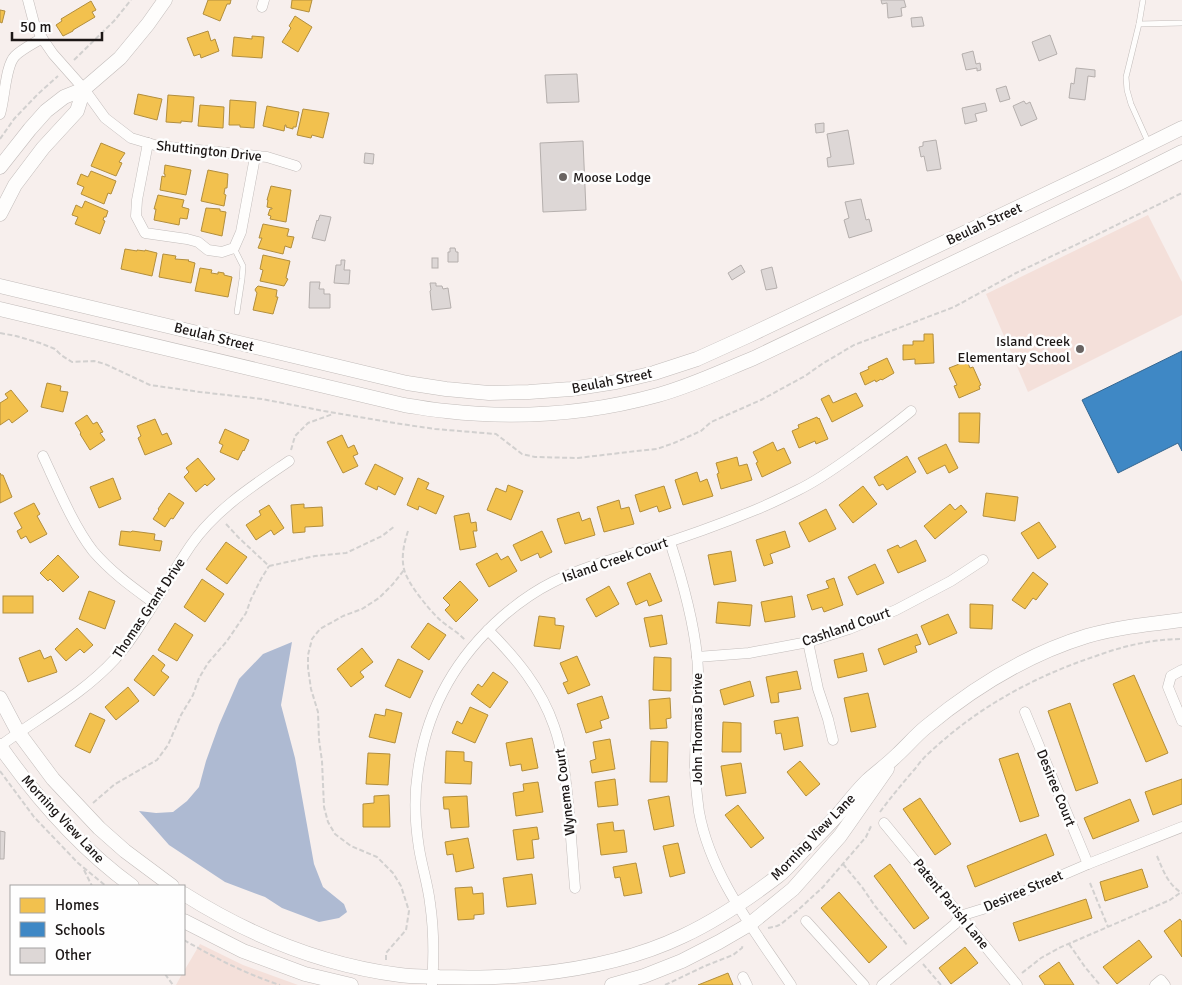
<svg xmlns="http://www.w3.org/2000/svg" width="1182" height="985" viewBox="0 0 1182 985" font-family="Signika,sans-serif">
  <style>
    .green { fill: #f4e0da }
    .water { fill: #aebad2 }
    .homes { fill: #f2c14e; stroke: #b28e3d }
    .schools { fill: #3f88c5; stroke: #346690 }
    .building { fill: #ddd7d6; stroke: #b5afad }
    .lines { fill: none; stroke-linecap: round; stroke-linejoin: round }
    .lane-casing { stroke: #c2bcba; stroke-width: 6 }
    .street-casing { stroke: #c2bcba; stroke-width: 11 }
    .secondary-casing { stroke: #c2bcba; stroke-width: 15 }
    .path { stroke: #d2d0cf; stroke-width: 2; stroke-dasharray: 5 2.5; stroke-linecap: butt }
    .lane { stroke: #fefdfc; stroke-width: 5 }
    .street { stroke: #fefdfc; stroke-width: 10 }
    .secondary { stroke: #fefdfc; stroke-width: 14 }
    .poi-dot { fill: #696361; stroke: #fefefe; stroke-width: 2 }
    .labels { text-anchor: middle; dominant-baseline: central; stroke-width: 5; stroke-linejoin: round; paint-order: stroke }
    .street-label { font-size: 14px; fill: #1c1716; stroke: #fefefe }
    .poi-label { font-size: 14px; fill: #1c1716; stroke: #fefefe; text-anchor: start }
  </style>
  <rect width="100%" height="100%" fill="#f7efed"/>
  <!-- green -->
  <g class="green">
    <path d="M1148 215 1182 282V315L1028 392 986 294Z"/>
    <path d="M200 944 243 965 298 985H176L182 974H184V971Z"/>
  </g>
  <!-- water -->
  <path class="water" d="M292 642 281 705 295 758 314 864 323 887 344 904 347 912 339 918 319 922 282 908 265 897 225 882 169 845 139 811 156 813 173 812 187 801 199 787 206 761 219 725 239 679 263 654Z"/>
  <!-- homes -->
  <g class="homes">
    <path d="M208 0H231L230 4H227L220 21 203 14Z"/>
    <path d="M292 0H312L309 12 291 8Z"/>
    <path d="M91 1 96 10 92 12 95 17 73 30V31L63 36 56 25 62 21 61 19Z"/>
    <path d="M0 10 5 11 2 23 0 22Z"/>
    <path d="M295 16 312 27 298 52 282 42 291 28 289 26Z"/>
    <path d="M208 31 211 41 215 39 219 51 201 58 200 54 194 56 187 38Z"/>
    <path d="M252 36 264 37 262 58 232 56 234 37 252 39Z"/>
    <path d="M138 94 162 99 157 120 134 114Z"/>
    <path d="M168 95 194 97 192 122 181 121V123L166 122Z"/>
    <path d="M230 100 256 102 254 128 240 127V125H229Z"/>
    <path d="M200 105 224 107 223 128 198 126Z"/>
    <path d="M267 106 299 112 296 127H293V129L286 127V125H285L284 131 263 126Z"/>
    <path d="M303 109 329 113 323 138 312 135 311 138 297 135Z"/>
    <path d="M101 143 125 153 119 162 122 163 116 176 91 166Z"/>
    <path d="M165 165 191 170 186 195 160 190 162 176 165 177V174H164Z"/>
    <path d="M208 170 228 174 227 188H225L224 194 226 195 224 206 201 201Z"/>
    <path d="M91 171 116 181 111 194 108 193 104 204 81 194 84 187 77 184 81 174 88 177Z"/>
    <path d="M271 186 291 190 286 222 270 219 271 216 268 215 270 209H272V208L267 207 268 200H267Z"/>
    <path d="M158 195 184 200 182 207 189 209 187 219 180 218 179 225 154 220 156 209H154Z"/>
    <path d="M85 201 108 211 106 217H104L103 220 105 221 100 234 75 224 78 217 72 215 76 205 82 208Z"/>
    <path d="M206 208 220 209V211L226 212 222 236 201 231Z"/>
    <path d="M263 224 289 229 287 236 294 237 291 248 285 246 283 254 258 248 262 238H259Z"/>
    <path d="M125 249 137 251V250L145 251V250L157 253 152 276 121 269Z"/>
    <path d="M163 254 176 256 175 259 189 260 188 261 195 263 191 283 159 277Z"/>
    <path d="M263 255 290 261 286 278 288 279 284 286 260 281 263 270 260 269Z"/>
    <path d="M200 268 212 270 211 273 218 274V272L224 273V275L232 277 228 297 195 291Z"/>
    <path d="M258 286 277 290 276 297H278L273 314 253 310 257 293 255 290 256 288Z"/>
    <path d="M924 334H933L934 363 915 364V359L903 360V345H913V341H924Z"/>
    <path d="M887 358 894 373 882 380 881 379 876 382 875 380 865 385 860 373 869 369 868 367Z"/>
    <path d="M967 361 970 368 973 367 981 385 979 386 980 389 959 398 954 386 957 385 949 368Z"/>
    <path d="M47 383 61 386 60 391 68 392 63 412 41 407Z"/>
    <path d="M11 390 28 411 12 423 9 419 0 425V403L8 398 5 394Z"/>
    <path d="M856 393 863 406 832 422 821 399 829 395 833 403Z"/>
    <path d="M959 413H980L979 443 959 442Z"/>
    <path d="M87 415 93 424 97 422 103 432 100 433 105 440 90 450 80 434 81 433 75 423Z"/>
    <path d="M817 417 818 419 819 418 828 439 816 444 815 441 799 448 792 431 799 428 798 425Z"/>
    <path d="M155 419 162 435 167 433 172 444 145 455 138 438 141 436 137 426Z"/>
    <path d="M225 429 249 440 244 451 243 450 238 460 220 452 223 445 219 443Z"/>
    <path d="M342 435 348 448 354 445 358 454 353 456 358 466 343 473 327 442Z"/>
    <path d="M773 442 777 451 784 448 791 463 762 477 756 463 758 462 753 452Z"/>
    <path d="M946 444 958 468 949 473 945 465 927 474 918 458Z"/>
    <path d="M907 456 916 472 887 490 883 484 879 486 874 477Z"/>
    <path d="M737 457 739 466 747 464 752 480 721 489 717 474 719 473 716 463Z"/>
    <path d="M198 458 215 479 207 486 205 484 196 492 184 477 189 472 186 468Z"/>
    <path d="M375 464 403 478 395 495 378 486 377 490 365 484Z"/>
    <path d="M697 472 700 482 707 479 713 496 683 505 675 480Z"/>
    <path d="M0 473 1 475H3L12 497 0 503Z"/>
    <path d="M113 478 121 499 99 508 90 487Z"/>
    <path d="M418 478 429 483 426 489 444 496 436 514 419 506 418 510 407 505Z"/>
    <path d="M508 485 523 491 511 520 487 510 496 488 506 492Z"/>
    <path d="M664 486 671 508 659 512 657 506 640 512 635 495Z"/>
    <path d="M863 486 877 504 853 523 839 505Z"/>
    <path d="M169 493 184 503 173 519 171 518 165 527 153 519 159 510 158 509Z"/>
    <path d="M986 493 1018 497 1015 521 983 516Z"/>
    <path d="M619 500 621 509 629 507 634 524 604 532 597 507Z"/>
    <path d="M34 503 40 514 37 516 47 534 30 543 26 536 21 539 17 531 22 528 14 513Z"/>
    <path d="M304 504V508L322 507 323 526 305 527V532L293 533 291 505Z"/>
    <path d="M950 504 955 510 961 505 967 512 935 539 924 526Z"/>
    <path d="M269 505 284 528 274 535 271 530 256 540 246 525 261 515 259 511Z"/>
    <path d="M826 509 836 529 809 542 799 523Z"/>
    <path d="M579 512 582 521 590 518 595 535 565 544 557 519Z"/>
    <path d="M469 513 471 523 476 522 477 531H473L476 547 460 550 454 516Z"/>
    <path d="M1039 522 1056 547 1038 559 1021 533Z"/>
    <path d="M121 531 131 532 132 531 155 534 154 540 162 541 160 551 119 545Z"/>
    <path d="M542 531 552 552 540 558 538 553 521 561 513 545Z"/>
    <path d="M785 531 790 547 770 554 773 563 764 566 756 540Z"/>
    <path d="M916 540 926 561 898 573 887 550 898 545 900 548Z"/>
    <path d="M226 542 247 557 227 584 206 569Z"/>
    <path d="M731 551 736 581 714 585 708 555Z"/>
    <path d="M497 553 501 560 508 556 517 571 489 587 476 564Z"/>
    <path d="M58 555 79 577 63 592 50 579 48 581 40 573Z"/>
    <path d="M875 564 884 583 857 595 848 577Z"/>
    <path d="M1033 572 1048 584 1036 600 1033 598 1025 609 1012 600Z"/>
    <path d="M650 573 662 601 649 606 647 600 636 605 627 583Z"/>
    <path d="M834 578 843 605 824 612 822 607 812 610 807 595 829 588 826 581Z"/>
    <path d="M202 579 224 594 205 622 184 607Z"/>
    <path d="M460 581 478 600 456 622 445 610 450 605 443 598Z"/>
    <path d="M609 586 619 604 596 617 586 599Z"/>
    <path d="M89 591 115 601 105 629 79 619Z"/>
    <rect x="3" y="596" width="30" height="17"/>
    <path d="M792 596 795 617 765 622 761 602Z"/>
    <path d="M718 602 752 605 750 626 716 623Z"/>
    <path d="M970 604 993 605 992 629 970 628Z"/>
    <path d="M948 614 957 633 929 645 921 626Z"/>
    <path d="M662 615 667 644 650 647 644 618Z"/>
    <path d="M539 616 555 618V625L564 626 560 649 534 646Z"/>
    <path d="M175 623 193 635 177 661 158 650Z"/>
    <path d="M428 623 446 635 429 660 411 647Z"/>
    <path d="M77 628 93 645 84 653 80 649 66 661 55 649Z"/>
    <path d="M917 634 921 644 915 646 917 652 884 665 878 649Z"/>
    <path d="M362 648 373 662 360 672 364 677 351 687 337 669Z"/>
    <path d="M40 650 44 659 51 656 57 672 28 682 19 658Z"/>
    <path d="M863 653 867 671 838 678 834 660Z"/>
    <path d="M153 655 165 665 161 671 169 677 154 696 134 680Z"/>
    <path d="M577 656 590 685 568 694 563 683 568 681 560 663Z"/>
    <path d="M654 657 671 658V691L653 690Z"/>
    <path d="M398 659 423 671 410 698 385 686Z"/>
    <path d="M797 671 801 689 778 693 779 702 771 703 766 677Z"/>
    <path d="M493 672 508 682 490 708 471 694 478 684 482 687Z"/>
    <path d="M1134 675 1168 753 1146 762 1113 684Z"/>
    <path d="M750 681 754 696 724 705 720 690Z"/>
    <path d="M128 687 139 701 116 720 105 707Z"/>
    <path d="M868 693 876 727 851 732 844 698Z"/>
    <path d="M602 696 609 718 600 721 602 728 586 733 577 704Z"/>
    <path d="M670 698 671 718 666 719 667 728 650 729 649 700Z"/>
    <path d="M1070 703 1098 783 1076 791 1048 711Z"/>
    <path d="M470 707 488 715 475 743 452 733 457 721 462 724Z"/>
    <path d="M386 709 402 713 395 743 369 737 375 714 385 716Z"/>
    <path d="M90 713 105 720 90 753 75 746Z"/>
    <path d="M798 717 803 746 784 750 781 733 776 734 774 721Z"/>
    <path d="M723 722 741 723V752H722Z"/>
    <path d="M532 738 538 768 522 771 521 764 510 766 506 743Z"/>
    <path d="M610 739 615 769 592 773 590 761 596 759 593 742Z"/>
    <path d="M651 741 668 742 667 782H650Z"/>
    <path d="M446 751 464 752V761L472 762 471 784 445 783Z"/>
    <path d="M368 753 390 754 388 785 366 784Z"/>
    <path d="M1018 753 1039 816 1020 822 999 759Z"/>
    <path d="M800 761 820 784 806 796 787 772Z"/>
    <path d="M741 763 746 793 726 796 721 766Z"/>
    <path d="M615 779 618 805 598 807 595 782Z"/>
    <path d="M1182 779V804L1153 815 1145 792Z"/>
    <path d="M538 782 543 812 516 816 513 793 524 791 523 784Z"/>
    <path d="M389 795 390 827H363V804L374 803V796Z"/>
    <path d="M467 796 469 827 451 828 449 809H444L443 797Z"/>
    <path d="M669 796 674 826 654 830 648 800Z"/>
    <path d="M920 798 951 844 935 855 903 809Z"/>
    <path d="M1130 799 1139 821 1093 839 1084 818Z"/>
    <path d="M738 805 764 838 751 848 725 815Z"/>
    <path d="M613 822 614 831 624 830 627 852 601 855 597 824Z"/>
    <path d="M537 827 539 839 532 840 534 858 517 860 513 830Z"/>
    <path d="M1046 834 1054 855 975 887 967 866Z"/>
    <path d="M468 838 474 868 456 872 453 854 447 855 445 842Z"/>
    <path d="M678 843 685 873 670 877 663 846Z"/>
    <path d="M636 863 642 893 624 896 620 877 615 878 613 867Z"/>
    <path d="M890 864 929 918 914 929 874 876Z"/>
    <path d="M1142 869 1148 887 1105 901 1100 882Z"/>
    <path d="M532 874 536 904 507 907 503 878Z"/>
    <path d="M472 887 473 894 483 893 484 914 474 915V919L458 920 455 888Z"/>
    <path d="M839 892 887 947 869 963 821 908Z"/>
    <path d="M1086 899 1092 918 1019 941 1013 923Z"/>
    <path d="M1180 919 1182 922V957L1164 931Z"/>
    <path d="M1139 940 1152 957 1117 984 1103 967Z"/>
    <path d="M965 947 978 963 951 984 939 968Z"/>
    <path d="M1059 962 1074 985H1045L1039 976Z"/>
    <path d="M728 973 733 985H698Z"/>
  </g>
  <!-- schools -->
  <path class="schools" d="M1182 351V451L1178 443 1118 473 1082 400Z"/>
  <!-- building -->
  <g class="building">
    <path d="M881 0H904L906 7 901 8 902 16 888 18 887 3 882 4Z"/>
    <path d="M922 17 924 26 912 27 911 18Z"/>
    <path d="M1050 35 1057 54 1039 61 1032 42Z"/>
    <path d="M973 51 976 64 980 63 981 70 977 71V68L966 70 962 54Z"/>
    <path d="M1076 68 1095 70V77L1088 76 1085 100 1069 98 1071 83 1074 84Z"/>
    <path d="M577 74 579 102 547 103 545 75Z"/>
    <path d="M1006 86 1010 99 1000 102 996 89Z"/>
    <path d="M1024 101 1026 104 1030 102 1037 119 1021 126 1013 106Z"/>
    <path d="M985 103 987 111 975 114 977 121 965 124 962 108Z"/>
    <path d="M824 123V132L816 133 815 124Z"/>
    <path d="M848 130 854 164 828 167 827 158 831 157 827 134Z"/>
    <path d="M936 140 941 169 927 171 924 156 921 157 919 147 923 146V142Z"/>
    <path d="M583 141 586 210 543 212 540 143Z"/>
    <path d="M365 153 374 154 373 164 364 163Z"/>
    <path d="M861 199 866 220 869 219 872 231 849 238 844 220 849 218 845 202Z"/>
    <path d="M320 215 331 217 325 241 312 238 317 220 318 221Z"/>
    <path d="M450 248H455L456 252H458V262H448V252H450Z"/>
    <rect x="432" y="258" width="6" height="10"/>
    <path d="M341 260H345L344 270H350L349 284 334 283 336 265H341Z"/>
    <path d="M741 265 745 272 732 280 728 273Z"/>
    <path d="M772 267 777 288 766 290 761 270Z"/>
    <path d="M310 282H320L319 289H324V294H330V308H309Z"/>
    <path d="M430 283H436V286H442L443 289 448 288 451 308 432 310 430 291 431 290Z"/>
    <path d="M0 831 5 832 4 859H0Z"/>
  </g>
  <g class="lines">
    <defs>
      <g id="lane">
        <path d="M1139 24 1143 0"/>
        <path d="M1149 144 1131 104 1127 90 1126 77 1139 24 1182 23"/>
        <path d="M234 248 243 266 242 279 237 312"/>
      </g>
      <g id="street">
        <path d="M28 0 34 23 42 38 53 54 84 89 105 118 131 138 158 146 267 157 296 166"/>
        <path d="M262 7 264 0"/>
        <path d="M0 114C5 99 5 66 15 56 22 49 33 44 42 38"/>
        <path d="M148 143 137 200 136 216 145 233 187 239 198 242 208 250 222 252 234 248 241 232 255 157"/>
        <path d="M43 456C57 486 73 525 93 551 111 572 132 587 154 603"/>
        <path d="M670 542C682 579 693 617 697 656 701 693 695 730 695 766 695 781 697 797 699 812 711 877 755 931 791 985"/>
        <path d="M488 630C516 658 541 688 554 726 564 754 566 783 569 812 571 837 573 862 575 888"/>
        <path d="M808 642 818 689 828 719 833 740"/>
        <path d="M697 657 749 653 808 642 849 629 896 610 951 581 983 560"/>
        <path d="M1182 670 1171 676 1168 687 1182 721"/>
        <path d="M1025 712 1088 864"/>
        <path d="M0 746C39 717 82 695 115 659 125 648 134 635 142 622 159 597 174 570 191 545 216 509 254 485 289 461"/>
        <path d="M884 823 1017 985"/>
        <path d="M806 921 864 985"/>
        <path d="M743 977 747 985"/>
        <path d="M432 985C434 958 434 930 430 903 428 885 422 867 419 848 415 823 414 796 418 771 427 708 455 658 503 616 518 603 535 591 553 582 583 567 617 558 650 548 685 537 721 524 755 510 770 504 784 497 798 490 819 480 838 466 856 453 875 439 893 426 911 411"/>
        <path d="M882 985 955 924 960 916 986 908 1088 864 1182 827"/>
        <path d="M1155 985 1161 980 1165 985"/>
      </g>
      <g id="secondary">
        <path d="M0 167 30 129 46 111 64 97 84 89 120 58 148 24 165 0"/>
        <path d="M0 214 15 185 43 148 77 111 84 89"/>
        <path d="M0 286 407 383 446 389 489 393 529 392 571 389 616 382 654 373 697 359 750 335 1113 162 1182 128"/>
        <path d="M0 309 404 405C418 407 432 410 446 411 516 419 589 414 658 395 691 386 722 371 754 358L1122 182 1182 152"/>
        <path d="M0 698 18 732 53 779 99 828 125 851 172 886"/>
        <path d="M0 746C37 799 80 848 132 886"/>
        <path d="M184 894C249 935 323 965 400 975 413 977 426 976 439 977 471 978 503 978 535 974 585 969 637 958 683 936 717 920 748 899 778 876 787 869 794 860 802 852 815 838 829 825 841 811 849 801 858 790 867 781 877 772 888 764 897 755 907 746 915 736 926 727 973 688 1028 654 1087 636 1119 627 1149 624 1182 620"/>
        <path d="M184 921 243 951 305 974 351 985"/>
        <path d="M612 985 644 976 682 961 719 942 750 924 793 889 840 836 887 769"/>
      </g>
    </defs>
    <!-- lane casing -->
    <use href="#lane" class="lane-casing"/>
    <!-- street casing -->
    <use href="#street" class="street-casing"/>
    <!-- secondary casing -->
    <use href="#secondary" class="secondary-casing"/>
    <!-- path -->
    <g class="path">
      <path d="M74 60 114 21 131 0"/>
      <path d="M0 139 14 119 38 94 58 76"/>
      <path d="M0 333 16 336 40 343 55 349 61 355 72 362 94 361 105 364 150 385 200 392 262 399 324 411 401 424 435 429 496 434 522 454 535 457 578 458 628 452 657 449 674 443 701 431 711 422 761 400 805 376 822 364 854 345 954 307 1016 273 1084 241 1182 193"/>
      <path d="M291 450 295 436 308 423 333 414"/>
      <path d="M226 524 239 538 269 566 315 556 346 553 382 536 395 526"/>
      <path d="M408 531C404 543 401 557 404 569 407 583 428 608 438 618 446 626 457 631 465 640"/>
      <path d="M0 771 34 817 78 863 106 886"/>
      <path d="M93 803 115 784 157 760 168 745 181 715 193 695 199 678 208 663 227 641 246 613 251 599 261 579 269 566"/>
      <path d="M880 812C891 797 902 784 914 770 919 764 923 758 929 753 978 707 1033 677 1096 656 1123 646 1153 639 1182 639"/>
      <path d="M1157 856C1163 870 1168 885 1182 893"/>
      <path d="M843 864 862 887 875 906 908 946"/>
      <path d="M84 870 92 886"/>
      <path d="M1090 883 1108 927"/>
      <path d="M768 928 777 926 781 924 798 910 823 887 866 837 872 824"/>
      <path d="M184 940C215 958 246 974 280 985"/>
      <path d="M1069 944 1085 967 1100 985"/>
      <path d="M386 960V953L406 930 409 911 401 886 393 873 377 857 351 846 335 834 328 822 324 807 322 761 319 740 318 712 311 689 308 668V655L312 639 320 629 343 616 362 609 379 598 393 584 404 570"/>
      <path d="M923 964 941 985"/>
      <path d="M1022 973 1041 958 1059 948 1170 900 1180 893"/>
      <path d="M165 974 173 985"/>
      <path d="M665 985 705 966 733 955 742 948 743 944"/>
    </g>
    <!-- lane -->
    <use href="#lane" class="lane"/>
    <!-- street -->
    <use href="#street" class="street"/>
    <!-- secondary -->
    <use href="#secondary" class="secondary"/>
  </g>
  <!-- markers -->
  <g class="poi-dot">
    <circle cx="563" cy="177" r="5"/>
    <circle cx="1080" cy="349" r="5"/>
  </g>
  <g class="labels">
    <!-- street labels -->
    <g class="street-label">
      <text transform="translate(209 151) rotate(6)">Shuttington Drive</text>
      <text transform="translate(984 224) rotate(-25)">Beulah Street</text>
      <text transform="translate(214 337) rotate(14)">Beulah Street</text>
      <text transform="translate(612 381) rotate(-11)">Beulah Street</text>
      <text transform="translate(615 560) rotate(-19)">Island Creek Court</text>
      <text transform="translate(149 608) rotate(-56)">Thomas Grant Drive</text>
      <text transform="translate(846 627) rotate(-19)">Cashland Court</text>
      <text transform="translate(697 729) rotate(-90)">John Thomas Drive</text>
      <text transform="translate(1056 788) rotate(68)">Desiree Court</text>
      <text transform="translate(565 792) rotate(-97)">Wynema Court</text>
      <text transform="translate(63 819) rotate(47)">Morning View Lane</text>
      <text transform="translate(813 837) rotate(-46)">Morning View Lane</text>
      <text transform="translate(1023 891) rotate(-23)">Desiree Street</text>
      <text transform="translate(951 904) rotate(51)">Patent Parish Lane</text>
    </g>
    <!-- poi labels -->
    <g class="poi-label">
      <text x="573" y="177">Moose Lodge</text>
      <text x="1070" y="341" text-anchor="end">Island Creek<tspan x="1070" dy="16">Elementary School</tspan></text>
    </g>
  </g>
  <!-- legend -->
  <rect x="10" y="885" width="175" height="90" fill="#fefefe" stroke="#a4a2a1"/>
  <rect x="20" y="898" width="25" height="15" fill="#f2c14e" stroke="#a4a2a1"/>
  <text x="55" y="910" font-size="15" fill="#1c1716">Homes</text>
  <rect x="20" y="922" width="25" height="15" fill="#3f88c5" stroke="#a4a2a1"/>
  <text x="55" y="935" font-size="15" fill="#1c1716">Schools</text>
  <rect x="20" y="948" width="25" height="15" fill="#ddd7d6" stroke="#a4a2a1"/>
  <text x="55" y="960" font-size="15" fill="#1c1716">Other</text>
  <!-- scale -->
  <path d="M12 32v8h90v-8" fill="none" stroke="#1c1716" stroke-width="2.5"/>
  <text x="20" y="32" font-size="15" fill="#1c1716" stroke="#fefefe" stroke-width="4" paint-order="stroke">50 m</text>
</svg>
